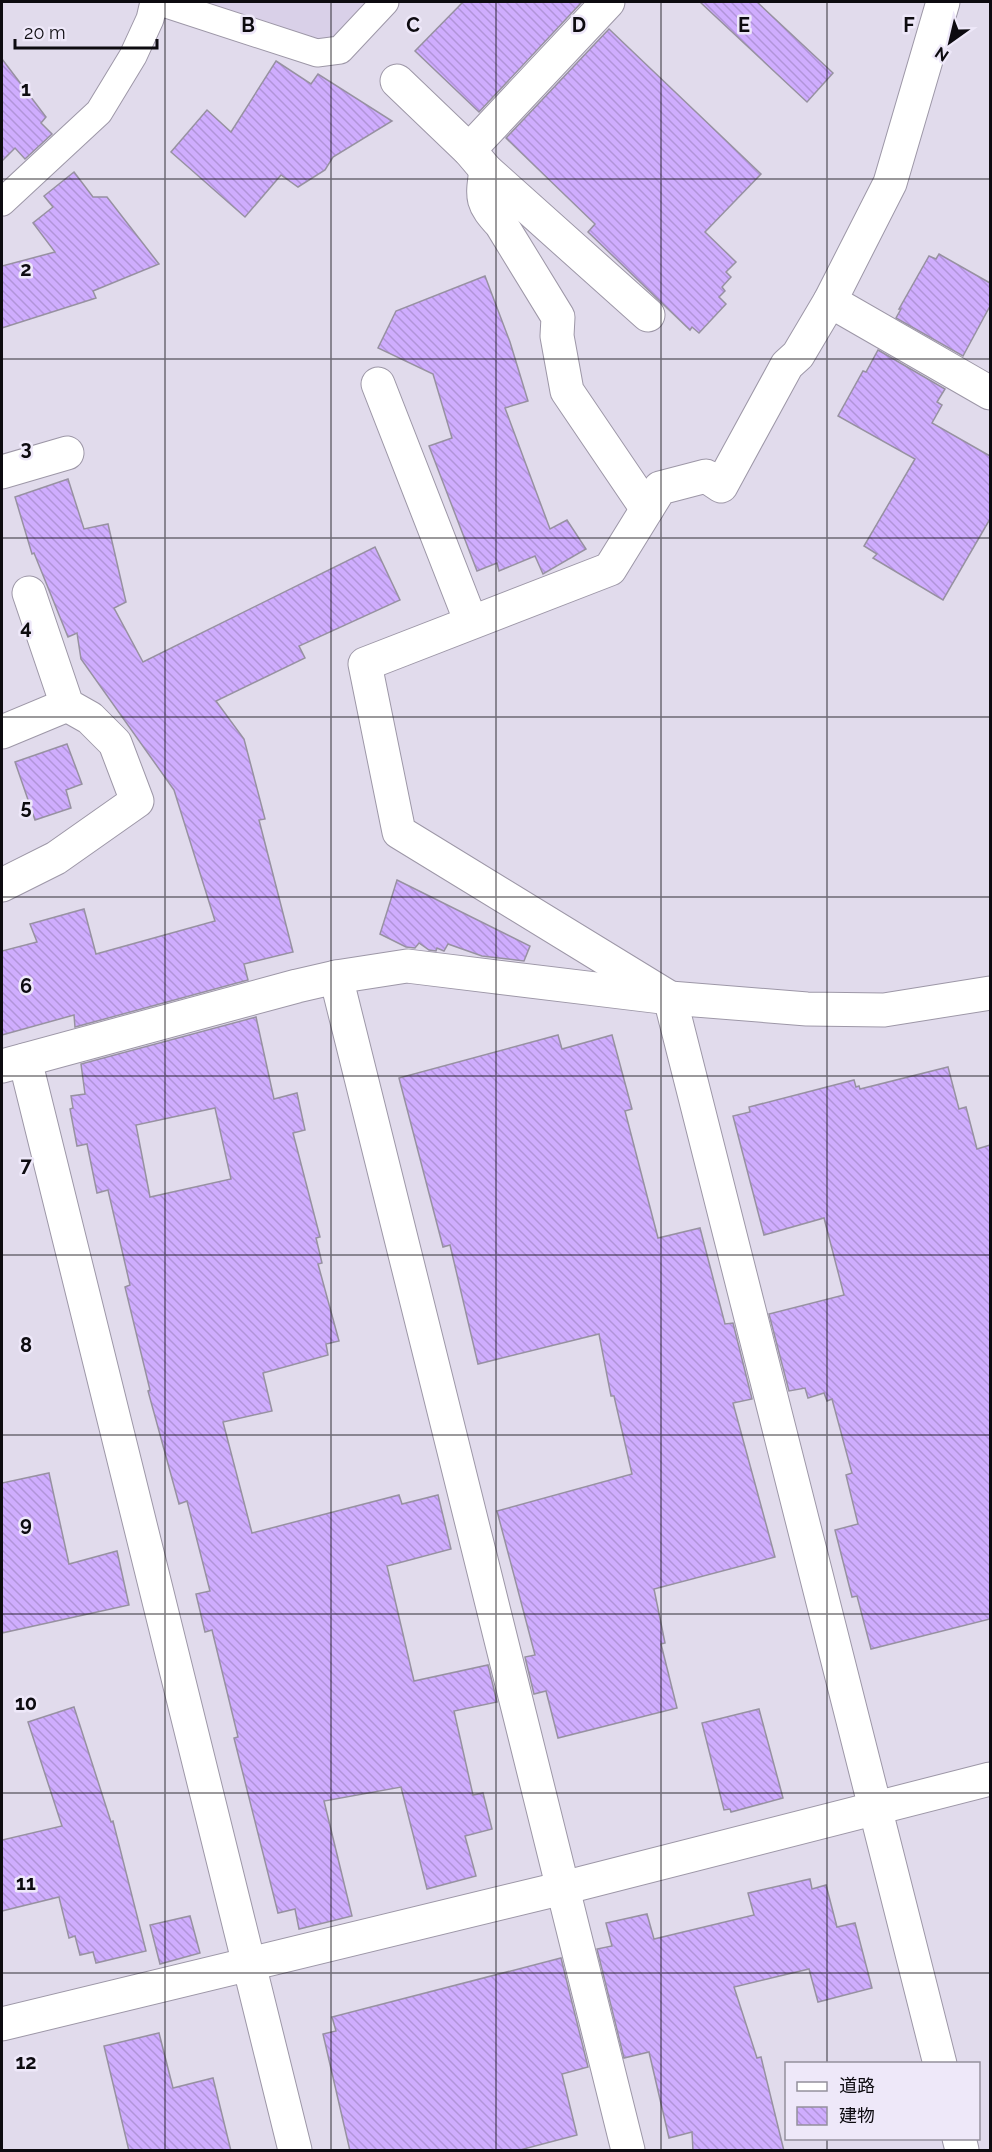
<svg xmlns="http://www.w3.org/2000/svg" width="992" height="2152" viewBox="0 0 992 2152" font-family="Raleway,'Noto Sans JP',sans-serif">
  <style>
    .built { fill: #d9d0e8 }
    .building { fill: url(#building-back-hatch); stroke: #9791a1; stroke-width: 1.5; fill-rule: evenodd }
    .lines { fill: none; stroke-linecap: round; stroke-linejoin: round }
    .lane-casing { stroke: #9d97a7; stroke-width: 29 }
    .street-casing { stroke: #9d97a7; stroke-width: 35 }
    .lane { stroke: #fff; stroke-width: 27 }
    .street { stroke: #fff; stroke-width: 33 }
    .grid { fill: none; stroke: #0d0b10; stroke-width: 1.5; stroke-opacity: 0.55 }
    .grid-label { font-size: 20px; text-anchor: middle; font-weight: bold; fill: #0d0b10; stroke: #eee8f9; stroke-width: 5; stroke-linejoin: round; paint-order: stroke }
  </style>
  <defs>
    <pattern id="building-back-hatch" width="6" height="6" patternUnits="userSpaceOnUse" patternTransform="scale(1.5)"><rect width="6" height="6" fill="#cfadfe"/><path d="M-1 5l2 2M0 0l6 6M5-1l2 2" fill="none" stroke="#b194d9"/></pattern>
  </defs>
  <rect width="100%" height="100%" fill="#e1dbec"/>
  <!-- built -->
  <path class="built" d="M195 2H374L334 43 316 41Z"/>
  <!-- building -->
  <g class="building">
    <path d="M463 2H580L581 3 479 112 415 51Z"/>
    <path d="M700 2H757L833 73 807 102Z"/>
    <path d="M609 29 761 174 705 232 736 262 726 272 731 277 722 287 725 291 719 297 726 304 699 333 692 327 690 330 588 232 595 224 506 138Z"/>
    <path d="M2 59 46 117 41 123 52 134 25 159 15 148 2 161Z"/>
    <path d="M276 61 311 84 318 74 392 121 333 157 325 170 298 187 281 175 245 217 171 152 207 110 231 132Z"/>
    <path d="M74 172 93 197H107L159 264 93 291 96 298 2 328V266L55 252 33 223 53 207 44 196Z"/>
    <path d="M939 254 990 283V306L963 356 896 318 901 309H899L929 256 936 259Z"/>
    <path d="M485 276 510 342 528 401 505 408 550 529 567 520 586 549 543 574 535 556 499 571 497 563 477 571 429 446 452 438 433 374 378 348 396 311Z"/>
    <path d="M878 350 945 389 937 402 942 405 932 423 990 456V519L943 600 873 558 877 554 864 546 915 459 838 416 863 371 866 372Z"/>
    <path d="M68 479 84 529 108 524 126 602 114 608 143 662 375 547 400 600 299 646 305 658 216 701 244 739 265 819 259 820 293 952 244 964 248 980 75 1027 74 1015 2 1035V951L37 942 30 924 84 909 96 954 215 921 174 790 81 659 77 633 68 637 34 553 32 554 15 497Z"/>
    <path d="M67 744 82 784 66 790 71 808 35 820 15 762Z"/>
    <path d="M397 880 530 946 524 961 482 956 448 944 444 951 437 948 436 951 429 950 419 943 415 948 406 947 380 934Z"/>
    <path d="M256 1017 274 1099 297 1093 305 1130 293 1133 320 1237 316 1238 322 1263 318 1264 339 1341 326 1344 328 1355 263 1373 272 1411 223 1422 252 1533 399 1495 402 1504 438 1495 451 1549 387 1566 414 1681 488 1665 497 1702 454 1711 473 1795 483 1793 492 1829 465 1836 476 1876 427 1889 401 1787 324 1801 352 1916 299 1929 295 1909 278 1913 234 1738 238 1737 212 1630 205 1632 196 1594 210 1591 187 1501 179 1504 148 1391 150 1390 125 1287 130 1285 108 1190 97 1193 87 1144 77 1146 70 1109 73 1108 71 1096 85 1094 81 1064ZM215 1108 231 1179 150 1197 136 1125Z"/>
    <path d="M558 1035 562 1049 612 1035 632 1109 625 1111 658 1238 700 1228 725 1324 733 1323 752 1399 733 1403 775 1557 654 1589 665 1643 661 1644 677 1708 558 1738 546 1691 534 1694 525 1657 535 1655 497 1511 632 1474 614 1396H611L599 1334 478 1364 450 1245 443 1247 399 1078Z"/>
    <path d="M948 1067 959 1109 966 1107 977 1149 990 1145V1619L871 1649 857 1596 852 1597 835 1530 858 1524 846 1475 852 1473 832 1399 827 1401 824 1393 808 1398 805 1388 789 1391 769 1314 844 1295 824 1218 764 1235 733 1116 750 1112 749 1107 854 1080 856 1087 859 1086 860 1089Z"/>
    <path d="M49 1473 69 1564 117 1551 129 1605 2 1633V1483Z"/>
    <path d="M74 1707 111 1822 113 1821 146 1951 96 1963 93 1952 80 1955 75 1936 69 1938 59 1897 2 1911V1840L62 1826 28 1722Z"/>
    <path d="M759 1709 783 1798 731 1812 730 1809 724 1810 702 1723Z"/>
    <path d="M810 1879 812 1889 826 1885 837 1927 855 1923 872 1988 818 2002 809 1969 734 1987 757 2058 761 2057 784 2151H693L692 2132 669 2138 649 2052 624 2058 597 1949 612 1946 606 1923 647 1914 654 1939 754 1915 748 1893Z"/>
    <path d="M190 1916 200 1953 160 1964 150 1925Z"/>
    <path d="M561 1958 588 2067 562 2074 577 2135 516 2151H350L323 2034 336 2031 332 2017Z"/>
    <path d="M159 2033 173 2088 213 2078 231 2151H129L104 2046Z"/>
  </g>
  <g class="lines">
    <defs>
      <g id="lane">
        <path d="M160 2 317 53 340 50 385 2"/>
        <path d="M2 202 99 112 133 56 150 19 154 2"/>
      </g>
      <g id="street">
        <path d="M397 81 469 150 486 170 648 315"/>
        <path d="M469 150 608 2"/>
        <path d="M486 170C482 199 481 202 501 224L558 317 557 336 567 391 647 509"/>
        <path d="M830 301 990 393"/>
        <path d="M378 384 471 622"/>
        <path d="M2 472 67 453"/>
        <path d="M2 732 67 705"/>
        <path d="M2 885 56 858 137 801 115 743 90 718 67 705 29 593"/>
        <path d="M336 977 628 2150"/>
        <path d="M25 1060 295 2150"/>
        <path d="M2 1066 297 986 336 977 407 966 670 998 807 1009 884 1010 990 993"/>
        <path d="M2 2024 563 1888 990 1779"/>
        <path d="M940 2064 670 998 399 832 365 664 610 569 660 488 706 476 721 486 787 365 798 355 830 301 890 183 943 2"/>
        <path d="M959 2138 962 2150"/>
      </g>
    </defs>
    <!-- lane casing -->
    <use href="#lane" class="lane-casing"/>
    <!-- street casing -->
    <use href="#street" class="street-casing"/>
    <!-- lane -->
    <use href="#lane" class="lane"/>
    <!-- street -->
    <use href="#street" class="street"/>
  </g>
  <!-- grid -->
  <path class="grid" d="M165 2V2150M331 2V2150M496 2V2150M661 2V2150M827 2V2064M2 179H990M2 359H990M2 538H990M2 717H990M2 897H990M2 1076H990M2 1255H990M2 1435H990M2 1614H990M2 1793H990M2 1973H990M827 2138V2150"/>
  <g class="grid-label">
    <text x="248" y="32">B</text>
    <text x="413" y="32">C</text>
    <text x="579" y="32">D</text>
    <text x="744" y="32">E</text>
    <text x="909" y="32">F</text>
    <text x="26" y="96">1</text>
    <text x="26" y="276">2</text>
    <text x="26" y="455">3</text>
    <text x="26" y="634">4</text>
    <text x="26" y="814">5</text>
    <text x="26" y="993">6</text>
    <text x="26" y="1172">7</text>
    <text x="26" y="1352">8</text>
    <text x="26" y="1531">9</text>
    <text x="26" y="1710">10</text>
    <text x="26" y="1890">11</text>
    <text x="26" y="2069">12</text>
  </g>
  <!-- border -->
  <rect width="992" height="2152" fill="none" stroke="#0d0b10" stroke-width="6"/>
  <!-- legend -->
  <rect x="785" y="2062" width="195" height="78" fill="#eee8f9" stroke="#94909c" stroke-width="1.5"/>
  <rect x="797" y="2082" width="30" height="9" fill="#ffffff" stroke="#94909c" stroke-width="1.5"/>
  <text x="839" y="2092" font-size="18" fill="#0d0b10">道路</text>
  <rect x="797" y="2107" width="30" height="18" fill="url(#building-back-hatch)" stroke="#94909c" stroke-width="1.5"/>
  <text x="839" y="2122" font-size="18" fill="#0d0b10">建物</text>
  <!-- north arrow -->
  <g transform="translate(950 42) rotate(214)" stroke="#eee8f9" stroke-width="4.5" paint-order="stroke">
  <path d="M0-4.5L10 22L0 15L-10 22Z" fill="#0d0b10"/>
  <text y="-9" font-size="16" font-weight="bold" text-anchor="middle" fill="#0d0b10">N</text>
  </g>
  <!-- scale -->
  <path d="M15 39v9h142v-9" fill="none" stroke="#0d0b10" stroke-width="3"/>
  <text x="24" y="39" font-size="18" fill="#0d0b10" stroke="#eee8f9" stroke-width="4.5" paint-order="stroke">20 m</text>
</svg>
